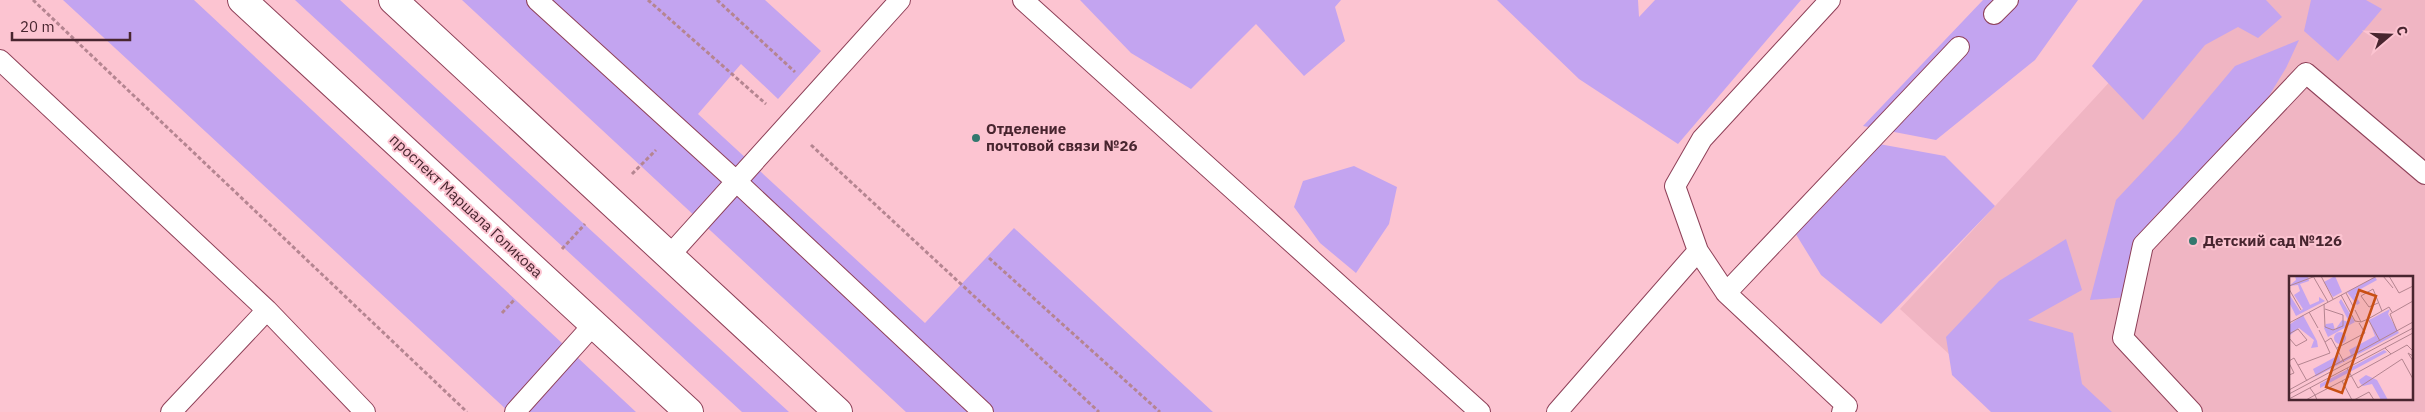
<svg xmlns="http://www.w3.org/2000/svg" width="2425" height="412" font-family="'IBM Plex Sans',sans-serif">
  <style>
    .built { fill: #f0b5c3; fill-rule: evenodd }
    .green { fill: #c3a4f0 }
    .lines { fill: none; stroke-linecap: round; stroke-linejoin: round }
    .lane-casing { stroke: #8e4058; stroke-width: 22 }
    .secondary-casing { stroke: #8e4058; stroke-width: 30 }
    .path { stroke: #b58591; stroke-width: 3; stroke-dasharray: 4 2.5; stroke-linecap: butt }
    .lane { stroke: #fff; stroke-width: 20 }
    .secondary { stroke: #fff; stroke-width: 28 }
    .poi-dot { fill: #32786e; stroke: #fcc4d1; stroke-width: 2 }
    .labels { text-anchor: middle; stroke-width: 4; stroke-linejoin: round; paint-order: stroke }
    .poi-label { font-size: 15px; font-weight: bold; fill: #48252f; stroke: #fcc4d1; text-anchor: start }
    .street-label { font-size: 15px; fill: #48252f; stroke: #fcc4d1 }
    .inset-road { fill: none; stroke: #b48490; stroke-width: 1 }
    .view { fill: #c84f13; fill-opacity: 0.15; stroke: #c84f13; stroke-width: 2.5 }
    .inset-edge { fill: none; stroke: #48252f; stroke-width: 2.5 }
  </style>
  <rect width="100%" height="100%" fill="#fcc4d1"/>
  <path class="built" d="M2185,0H2425V412H2012L1900,309ZM2290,277H2411V398H2290Z"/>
  <path class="green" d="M63,0H194L636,412H509Z
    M295,0H340L789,412H742Z
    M462,0H765L821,51L778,99L741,64L698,114L925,323L1014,228L1213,412H906Z
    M1080,0H1341L1335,7L1345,41L1304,76L1256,24L1191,89L1131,53Z
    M1497,0H1638L1639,17L1655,0H1801L1678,144L1579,79Z
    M1983,0H2078L2035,60L1936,140L1863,126Z
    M2143,0H2266L2282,17L2258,38L2238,27L2205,45L2143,120L2092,66Z
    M2311,0H2366L2382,9L2338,61L2304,31Z
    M2299,40L2286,68L2242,140L2154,217L2141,296L2090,300L2116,200L2178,134L2235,66Z
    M1868,142L1945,156L1995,206L1881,324L1821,275L1789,223Z
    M1354,166L1397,187L1389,224L1356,273L1320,243L1294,207L1303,181Z
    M2066,239L2082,290L2028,320L2073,333L2082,384L2112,412H1991L1952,375L1946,337L1999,281Z"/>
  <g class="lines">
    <defs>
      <path id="lane" d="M537,0L737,182L983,412
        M1023,0L1480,412
        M1994,14L2008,0
        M0,60L267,310L171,412
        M669,256L900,0
        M1726,293L1698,251L1675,186L1702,139L1830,0
        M267,310L365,412
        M515,412L594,324
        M1557,412L1698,251
        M1842,412L1847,406L1726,293L1959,47
        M2192,412L2123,338L2143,245L2306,73L2425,174"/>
      <path id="secondary" d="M242,0L689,412
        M393,0L838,412"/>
    </defs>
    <use href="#lane" class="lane-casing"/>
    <use href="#secondary" class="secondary-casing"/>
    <path class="path" d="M33,0L467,412
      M648,0L766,104
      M717,0L795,72
      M811,145L1099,412
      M632,174L656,150
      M562,249L585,224
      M989,258L1160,412
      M502,313L515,299"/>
    <use href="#lane" class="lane"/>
    <use href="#secondary" class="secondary"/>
  </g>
  <g class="poi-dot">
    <circle cx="976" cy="138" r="5"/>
    <circle cx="2193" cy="241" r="5"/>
  </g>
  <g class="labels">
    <g class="poi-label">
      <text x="986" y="134">Отделение<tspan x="986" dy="17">почтовой связи №26</tspan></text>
      <text x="2203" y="246">Детский сад №126</text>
    </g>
    <g class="street-label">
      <text transform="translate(466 206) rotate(43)" y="5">проспект Маршала Голикова</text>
    </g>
  </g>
  <g transform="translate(2289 276)">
    <rect width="124" height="124" fill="#fcc4d1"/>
    <path d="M6,0H19L20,5L11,8L21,29L30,25V21L36,25L7,40L0,26V18L11,35L14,33L5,19L11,15L9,9L0,10L7,4ZM46,0L53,16L44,21L35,6ZM86,1L88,4L68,15L70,20L66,19L71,27L68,29L58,16ZM52,23L66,46L39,61L35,52L37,48L44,47L46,54L53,44L60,46L50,26ZM101,33L99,38L110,57L20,104L27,100L24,93L50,79L51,85L62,79L60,74L86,60L80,44ZM14,39L28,65L29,71L22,72L25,64L10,52L0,60V49ZM45 62a6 6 0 1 1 12 0a6 6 0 1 1-12 0ZM95,74L98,76L31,112V108ZM77,99L88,104L99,124H92L83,108L74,110L71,107L70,104Z" fill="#c3a4f0"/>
    <path class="inset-road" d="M24,0L39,26M32,0L44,23M94,0L104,12M100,0L110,17L124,10M0,10L24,1M0,13L12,34M57,17L65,32M52,19L66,45L72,46M89,27L80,31L72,20L84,13L93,35M35,28L36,51L44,54L54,50V39L36,33M66,34L72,46L79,43L91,65M20,36L29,52M79,43L100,31L103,36M0,47L88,0M30,54L36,66L42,62L55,86M108,55L101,38L124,25M0,58L9,53L18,64L7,70L0,62M48,72L76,57L70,47M96,72L102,78L118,69L124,75M124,80L119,77L124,85M0,85L5,82L18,105M0,87L5,97L0,99M9,89L41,77L36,66M58,92L69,112L113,83L124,103M53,105L102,78M21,112L26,119L53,105L63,124M0,114L124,46M0,118L124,52M0,123L124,57M17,124L26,119L28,124M65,124L80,116L85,124"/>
    <path class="view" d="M70,14L87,20L53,117L37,111Z"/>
    <rect width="124" height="124" class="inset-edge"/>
  </g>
  <g transform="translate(2390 35) rotate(71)" stroke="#fcc4d1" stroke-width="4" paint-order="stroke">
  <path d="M0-4L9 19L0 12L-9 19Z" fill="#48252f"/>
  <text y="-8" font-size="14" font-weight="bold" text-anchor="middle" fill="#48252f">С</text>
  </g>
  <path d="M12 32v8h118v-8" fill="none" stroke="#48252f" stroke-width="2.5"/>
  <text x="20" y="32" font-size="15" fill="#48252f" stroke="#fcc4d1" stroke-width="4" paint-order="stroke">20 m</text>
</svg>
